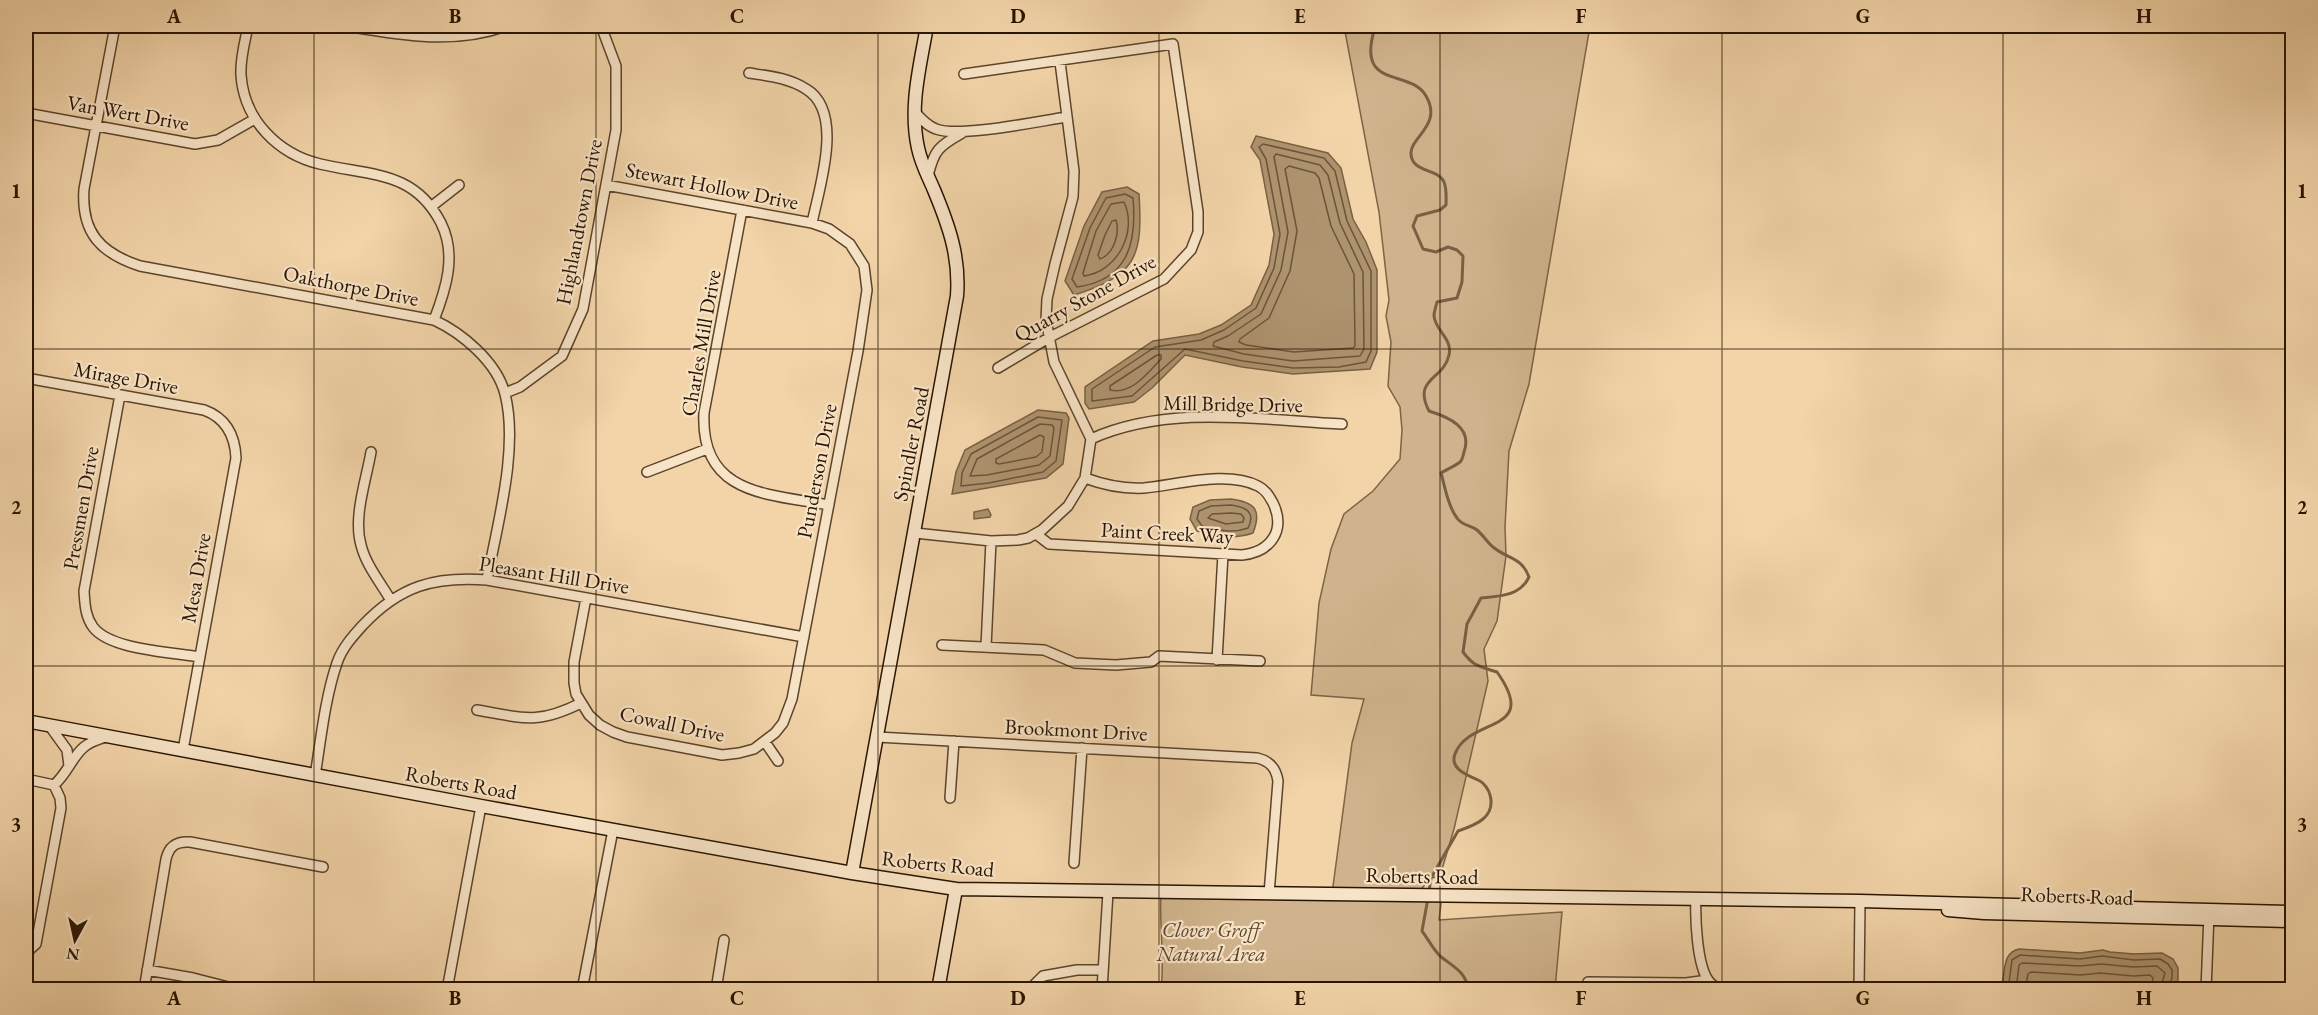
<svg xmlns="http://www.w3.org/2000/svg" width="2318" height="1015" font-family="'EB Garamond',serif">
  <style>
    .green { fill: #d0b38c; stroke: #7c6446; stroke-width: 1.5 }
    .water { fill: #ae936f; stroke: #796043; stroke-width: 1.5 }
    .lines { fill: none; stroke-linecap: round; stroke-linejoin: round }
    .shore { stroke: #6c5438; stroke-width: 1.5 }
    .stream { stroke: #796043; stroke-width: 3 }
    .street-casing { stroke: #5b442b; stroke-width: 12 }
    .secondary-casing { stroke: #291401; stroke-width: 15 }
    .street { stroke: #f7e3c6; stroke-width: 9 }
    .secondary { stroke: #f7e3c6; stroke-width: 12 }
    .grid { fill: none; stroke: #291401; stroke-width: 1.5; stroke-opacity: 0.55 }
    .labels { text-anchor: middle; stroke-width: 4.5; stroke-linejoin: round; paint-order: stroke }
    .street-label { font-size: 21px; fill: #291401; stroke: #f7e3c6 }
    .park-label { font-size: 21px; font-style: italic; fill: #5b442b; stroke: #f7e3c6 }
    .neatline { fill: none; stroke: #291401; stroke-width: 2 }
    .grid-label { font-size: 20px; text-anchor: middle; font-weight: bold; fill: #291401 }
  </style>
  <rect width="100%" height="100%" fill="#f2d4a8"/>
  <filter id="stains"><feTurbulence type="fractalNoise" baseFrequency=".00333" numOctaves="4"/><feColorMatrix values="0 0 0 0 .2 0 0 0 0 .09 0 0 0 0 .02 0 0 0 .5 -.17"/></filter>
  <radialGradient id="worn" r=".72"><stop offset=".6" stop-color="#630" stop-opacity="0"/><stop offset="1" stop-color="#630" stop-opacity=".3"/></radialGradient>
  <path class="green" d="M1344,26H1590L1529,384L1509,451L1505,527L1506,556L1497,621L1484,649L1488,681L1454,829L1440,876L1431,878L1416,895L1442,896L1439,920L1562,912L1555,989L1161,990C1165,957 1159,925 1161,892L1332,894L1352,743L1364,699L1311,695L1319,603L1331,549L1344,514L1373,491L1400,459L1402,430L1400,407L1388,386L1391,342L1386,316L1389,300L1379,212Z"/>
  <path class="water" d="M1256,136L1328,153L1341,168L1353,219L1366,242L1377,270V352L1370,369L1293,374L1242,367L1185,355L1152,388L1134,402L1089,409L1085,403V387L1153,341L1199,334L1221,325L1251,305L1269,265L1274,234L1260,160L1251,147Z
    M1127,187L1139,194C1143,258 1136,275 1074,295L1065,281L1084,226L1102,192Z
    M1038,410L1066,413L1069,418L1063,464L1046,478L952,494L956,472L965,450Z
    M1231,499C1255,502 1262,510 1253,533C1233,540 1217,536 1197,531L1190,519L1193,507L1210,500Z
    M988,509L991,515L990,517L974,519V512Z
    M2019,949L2080,953L2103,950L2110,952L2134,954L2162,953L2173,959L2178,968V980L2172,989H2000C2007,976 2000,953 2019,949Z
    M2292,954V989H2285L2287,960Z"/>
  <g class="lines">
    <path class="shore" d="M1263,144L1324,158L1335,171L1347,221L1371,271V351L1366,362L1339,367L1293,368L1243,361L1185,349L1132,396L1092,401V389L1155,347L1201,340L1224,330L1256,308L1274,268L1280,234L1266,159L1259,147Z
      M1276,154L1320,165L1328,175L1340,223L1363,272L1364,349L1360,356L1293,361L1244,354L1213,346L1214,342L1228,336L1261,314L1281,270L1288,232L1274,157Z
      M1289,166L1315,173L1319,178L1331,226L1354,274L1355,346L1353,348L1294,352L1246,345L1239,342L1240,339L1269,318L1290,271L1297,231L1285,169Z
      M1125,194L1133,198C1137,243 1128,280 1077,287L1072,279L1090,228L1106,198Z
      M1124,202C1138,232 1117,272 1084,276L1083,273L1096,231L1111,204Z
      M1116,220C1120,233 1114,254 1100,259L1098,255L1105,235L1112,221Z
      M1157,355H1161V359C1147,374 1131,395 1110,390V386Z
      M1038,417L1062,420L1056,461L1043,472L989,483L961,486L962,473L971,454Z
      M1040,424L1052,425L1054,428L1050,456L1039,465L987,475L970,476L977,459Z
      M1040,435L1044,437L1042,452L1036,457L999,464L996,463V459Z
      M1231,505C1246,507 1256,512 1248,528C1232,534 1218,530 1202,526L1197,519L1199,511L1211,506Z
      M1231,513L1241,514L1244,518L1243,522L1226,524L1208,518L1212,514Z
      M2008,990L2012,960L2020,955L2080,959L2102,956L2134,960L2160,959L2168,964L2172,970V978L2167,990
      M2016,990L2019,965L2022,963L2080,966L2101,964L2133,967L2157,966L2165,973L2160,990
      M2025,990L2028,974L2031,972L2081,975L2100,973L2133,976L2150,975L2153,978L2151,990"/>
    <path class="stream" d="M1383,26L1374,31C1357,90 1410,68 1426,96C1443,125 1410,137 1411,154C1412,173 1438,168 1444,182C1447,189 1446,198 1446,205L1440,210L1417,216L1413,226L1423,249L1436,252L1448,247L1457,250L1463,256L1462,282L1457,298L1437,302C1436,306 1434,312 1434,316C1435,330 1453,339 1449,355C1444,380 1412,378 1429,411C1448,417 1473,427 1464,452C1463,455 1463,458 1461,461C1458,465 1447,469 1441,473C1445,487 1448,506 1457,518C1462,526 1471,525 1477,530C1483,535 1487,542 1493,547C1507,559 1522,557 1529,577C1520,596 1500,596 1481,598L1467,624L1463,652C1475,668 1480,666 1497,672C1541,734 1469,716 1455,754C1449,770 1470,776 1480,781C1484,783 1489,790 1490,795C1496,817 1476,825 1458,831L1431,878L1429,891
      M1428,898L1422,931C1428,939 1433,949 1440,956C1452,966 1467,972 1468,990"/>
    <defs>
      <path id="street" d="M115,26L84,189C81,232 100,253 140,266L434,320C462,333 497,362 505,394C519,449 497,525 487,580
        M248,26C245,42 240,58 241,75C244,120 278,154 320,164C370,176 414,170 441,223C457,255 446,289 434,320
        M346,26C400,35 453,45 506,26
        M749,73C769,76 789,78 806,89C845,112 819,188 812,223
        M964,74L1173,44L1198,212V232L1191,250L1164,279L1050,337L998,368
        M914,111C920,118 927,126 936,129C960,138 1039,121 1067,117
        M26,113L195,144L218,140L255,119
        M928,176C934,150 939,146 962,133
        M432,206L459,185
        M742,210L704,413C700,495 768,494 829,505
        M26,378L204,410C226,418 235,436 236,458L183,750
        M505,393L520,387L562,356L583,309L616,130V66L601,26
        M120,395L84,591C85,604 85,616 93,627C110,650 172,652 200,657
        M1091,439C1169,404 1260,420 1342,424
        M371,452C366,481 353,517 361,545C366,565 380,582 390,599
        M647,472L707,449
        M915,533L991,541L1018,540L1028,538L1042,530L1068,506L1085,478L1091,439L1054,362L1046,320L1047,299L1055,264L1073,197L1074,171L1060,62
        M1036,534L1049,544L1242,555C1271,552 1286,530 1273,503C1269,496 1266,490 1258,486C1227,470 1177,485 1144,488C1124,489 1104,485 1085,478
        M586,598L574,662V683L576,694L589,715L600,725L613,732L627,737L722,755L739,753L754,749L775,733L783,723L792,699L858,351L867,290L864,266L850,244L829,229L812,223L606,185
        M942,645L1044,650L1075,663L1116,665L1151,662L1159,656L1260,661
        M986,647L991,541
        M1217,660L1223,554
        M477,710C523,718 537,725 581,703
        M49,725L67,750L69,766
        M877,737L1257,758C1270,761 1276,768 1278,781L1269,894
        M765,742L778,761
        M315,776C321,739 325,698 337,663C342,648 353,636 363,625C400,586 434,576 487,580L804,637
        M26,779L54,785C67,774 72,757 84,747C90,742 99,739 106,737
        M950,798L954,741
        M1074,863L1082,748
        M1696,898C1695,918 1697,964 1708,980C1710,983 1715,987 1719,990
        M26,953L36,944L61,808L60,798L54,785
        M147,970L193,978L240,990
        M1588,982L1686,983L1708,980
        M144,990L166,859C169,846 176,841 190,842L323,867
        M447,990L481,806
        M582,990L613,830
        M716,990L724,940
        M1029,990L1043,976L1077,970H1103
        M1102,990L1108,892
        M1859,990L1860,901
        M2206,990L2209,914"/>
      <path id="secondary" d="M26,721L481,806L852,873L956,889L1860,901L2292,912
        M852,873L957,296C960,257 949,226 934,190C928,176 921,163 918,148C909,107 920,66 927,26
        M1948,910L1984,913L2292,921
        M938,990L956,889"/>
    </defs>
    <use href="#street" class="street-casing"/>
    <use href="#secondary" class="secondary-casing"/>
    <use href="#street" class="street"/>
    <use href="#secondary" class="secondary"/>
  </g>
  <path class="grid" d="M314,26V990M596,26V990M878,26V990M1159,26V990M1440,26V990M1722,26V990M2003,26V990M26,349H2292M26,666H2292"/>
  <g class="labels">
    <g class="street-label">
      <text transform="translate(128 113) rotate(10)" y="7">Van Wert Drive</text>
      <text transform="translate(712 186) rotate(11)" y="7">Stewart Hollow Drive</text>
      <text transform="translate(579 222) rotate(-79)" y="7">Highlandtown Drive</text>
      <text transform="translate(351 286) rotate(11)" y="7">Oakthorpe Drive</text>
      <text transform="translate(1085 298) rotate(-29)" y="7">Quarry Stone Drive</text>
      <text transform="translate(701 343) rotate(-80)" y="7">Charles Mill Drive</text>
      <text transform="translate(126 378) rotate(10)" y="7">Mirage Drive</text>
      <text transform="translate(1233 404) rotate(1)" y="7">Mill Bridge Drive</text>
      <text transform="translate(911 444) rotate(-79)" y="7">Spindler Road</text>
      <text transform="translate(817 471) rotate(-79)" y="7">Punderson Drive</text>
      <text transform="translate(81 508) rotate(-80)" y="7">Pressmen Drive</text>
      <text transform="translate(1167 533) rotate(3)" y="7">Paint Creek Way</text>
      <text transform="translate(554 575) rotate(9)" y="7">Pleasant Hill Drive</text>
      <text transform="translate(196 578) rotate(-80)" y="7">Mesa Drive</text>
      <text transform="translate(672 724) rotate(12)" y="7">Cowall Drive</text>
      <text transform="translate(1076 730) rotate(3)" y="7">Brookmont Drive</text>
      <text transform="translate(461 783) rotate(10)" y="7">Roberts Road</text>
      <text transform="translate(938 864) rotate(6)" y="7">Roberts Road</text>
      <text transform="translate(1422 876) rotate(1)" y="7">Roberts Road</text>
      <text transform="translate(2077 896) rotate(2)" y="7">Roberts Road</text>
    </g>
    <g class="park-label">
      <text x="1211" y="937">Clover Groff<tspan x="1211" dy="24">Natural Area</tspan></text>
    </g>
  </g>
  <rect width="2318" height="1015" fill="none" stroke="#f2d4a8" stroke-width="66"/>
  <g transform="translate(75 940) rotate(188)" stroke="#f7e3c6" stroke-width="4.5" paint-order="stroke">
  <path d="M0-4.5L10 22L0 15L-10 22Z" fill="#291401"/>
  <text y="-9" font-size="16" font-weight="bold" text-anchor="middle" fill="#291401">N</text>
  </g>
  <rect x="33" y="33" width="2252" height="949" class="neatline"/>
  <g class="grid-label">
    <text x="174" y="23">A</text>
    <text x="455" y="23">B</text>
    <text x="737" y="23">C</text>
    <text x="1018" y="23">D</text>
    <text x="1300" y="23">E</text>
    <text x="1581" y="23">F</text>
    <text x="1863" y="23">G</text>
    <text x="2144" y="23">H</text>
    <text x="16" y="198">1</text>
    <text x="2302" y="198">1</text>
    <text x="16" y="514">2</text>
    <text x="2302" y="514">2</text>
    <text x="16" y="831">3</text>
    <text x="2302" y="831">3</text>
    <text x="174" y="1005">A</text>
    <text x="455" y="1005">B</text>
    <text x="737" y="1005">C</text>
    <text x="1018" y="1005">D</text>
    <text x="1300" y="1005">E</text>
    <text x="1581" y="1005">F</text>
    <text x="1863" y="1005">G</text>
    <text x="2144" y="1005">H</text>
  </g>
  <rect width="100%" height="100%" filter="url(#stains)"/>
  <rect width="100%" height="100%" fill="url(#worn)"/>
</svg>
